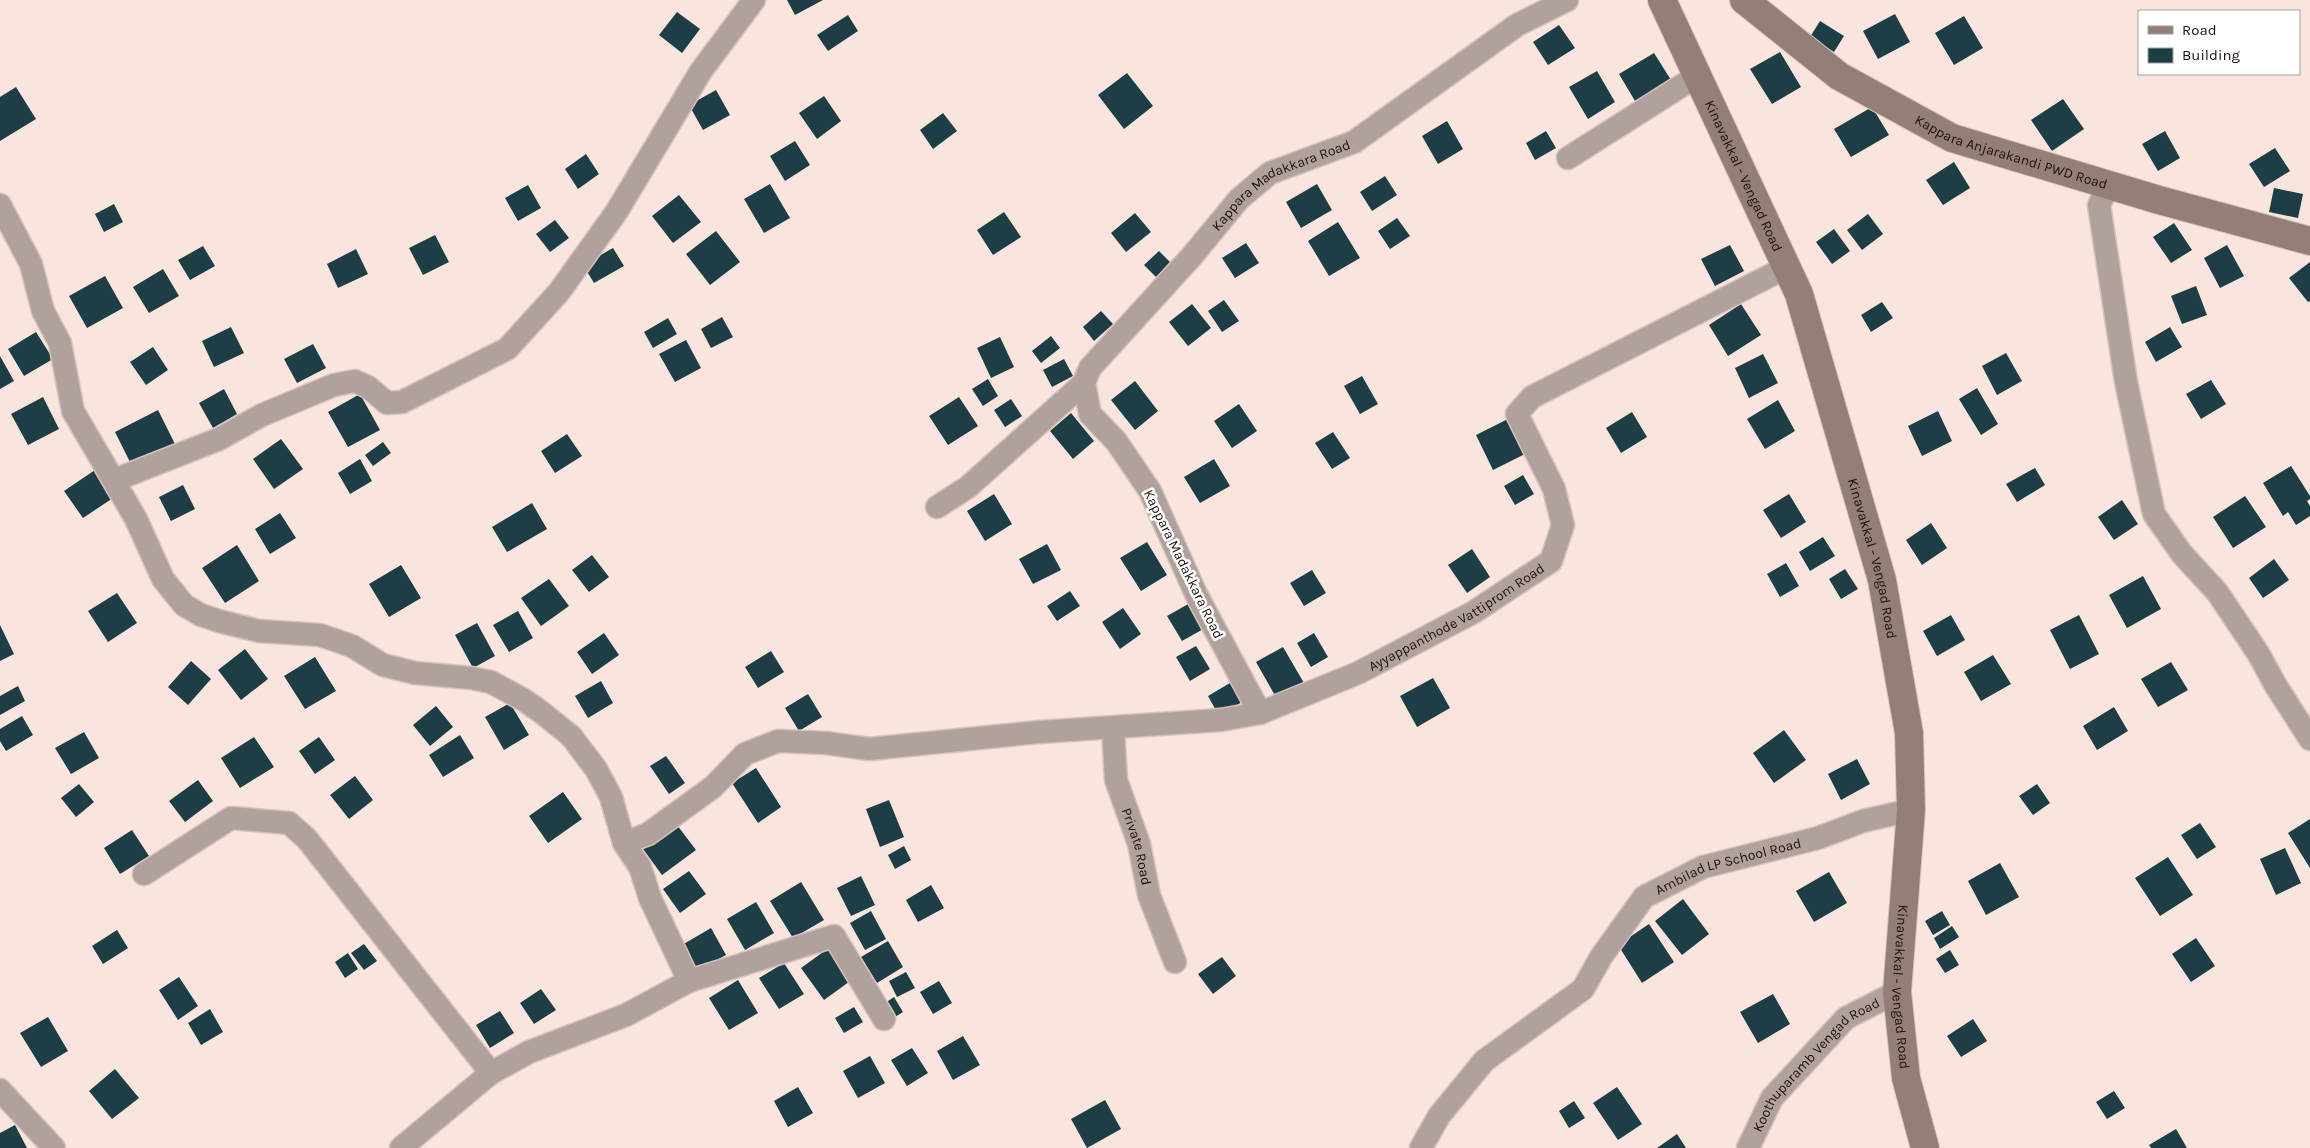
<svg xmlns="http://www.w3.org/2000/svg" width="2310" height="1148" font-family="Karla,sans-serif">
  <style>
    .building { fill: #1c3e44 }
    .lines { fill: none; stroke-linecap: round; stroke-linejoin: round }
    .minor-casing { stroke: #d6c2bd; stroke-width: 25 }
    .secondary-casing { stroke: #d6c2bd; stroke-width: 30 }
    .minor { stroke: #b1a19d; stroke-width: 22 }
    .secondary { stroke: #947e78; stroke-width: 28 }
    .labels { text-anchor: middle; stroke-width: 5; stroke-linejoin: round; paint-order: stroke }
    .street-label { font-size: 14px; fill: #1c100d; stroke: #fff }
  </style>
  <rect width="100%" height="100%" fill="#fae4de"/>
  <path class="building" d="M787,0H823L795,15Z
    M677,12L700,29L682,53L659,35Z
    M1895,14L1910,42L1878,59L1863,31Z
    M848,15L858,31L828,51L817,35Z
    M1964,16L1983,48L1954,65L1935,33Z
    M1820,21L1844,36L1834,52L1810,37Z
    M1559,25L1575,48L1548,65L1533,42Z
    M1780,52L1801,87L1772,104L1750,69Z
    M1654,53L1671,80L1635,101L1619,74Z
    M1597,71L1615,102L1588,119L1569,87Z
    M1127,73L1153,106L1124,129L1098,95Z
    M16,87L36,119L0,141V97Z
    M716,90L730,115L703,130L689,105Z
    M824,96L841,121L817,139L799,113Z
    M2063,99L2084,129L2052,151L2031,120Z
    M1872,107L1889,135L1851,157L1834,129Z
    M943,113L957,131L933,149L920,130Z
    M1447,121L1463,149L1438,164L1422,136Z
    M1546,131L1556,148L1535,160L1526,143Z
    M2165,131L2180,158L2158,171L2142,144Z
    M795,141L810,165L785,181L770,156Z
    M2275,148L2290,171L2264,187L2249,164Z
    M586,154L599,174L578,189L565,169Z
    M1954,162L1970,188L1943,205L1926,180Z
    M1385,176L1397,195L1372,211L1360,192Z
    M770,184L790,218L764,233L744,199Z
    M1317,184L1332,210L1301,228L1286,202Z
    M528,185L541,208L518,221L505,198Z
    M2274,188L2303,194L2298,218L2269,212Z
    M679,195L701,222L673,243L652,216Z
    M114,204L123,222L104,232L95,214Z
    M1004,212L1021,237L993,255L977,230Z
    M1135,213L1151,232L1126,252L1111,233Z
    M1868,214L1883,234L1862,250L1847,230Z
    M1397,218L1410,236L1390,249L1378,231Z
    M555,220L569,238L550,252L536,234Z
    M1338,222L1360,258L1329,276L1308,241Z
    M2174,223L2192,250L2171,263L2153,237Z
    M1834,229L1850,251L1832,264L1816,242Z
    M716,231L740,262L710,285L686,254Z
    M435,235L449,262L423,275L409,248Z
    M1246,243L1259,263L1235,278L1222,258Z
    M1730,245L1744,271L1715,286L1701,259Z
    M2227,245L2244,276L2220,288L2204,258Z
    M203,246L215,266L190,280L178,260Z
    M613,248L624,266L594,283L583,265Z
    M356,249L368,274L338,288L327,264Z
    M1159,251L1171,263L1156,277L1144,265Z
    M2310,262V301L2308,302L2289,278Z
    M163,269L179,296L149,313L133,287Z
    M105,276L123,308L87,328L69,296Z
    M2196,286L2207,315L2182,324L2171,296Z
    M1224,300L1239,321L1222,332L1208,311Z
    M1882,302L1893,318L1871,332L1861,315Z
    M1192,304L1211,328L1188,346L1169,322Z
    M1741,304L1761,335L1728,356L1709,325Z
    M1101,311L1113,324L1094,341L1083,327Z
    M722,317L733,337L711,348L701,329Z
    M668,318L677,334L653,348L644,332Z
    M231,327L244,353L214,367L202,341Z
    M2170,327L2182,347L2156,362L2145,342Z
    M36,332L53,359L24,376L8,349Z
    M1051,336L1060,348L1041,363L1032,351Z
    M1000,337L1014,367L991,378L977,348Z
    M686,340L701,368L675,382L659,354Z
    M313,344L326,368L297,383L284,359Z
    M153,347L168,370L146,385L130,362Z
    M2006,353L2022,381L1997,395L1982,366Z
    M1763,354L1778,383L1749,398L1735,368Z
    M0,356L14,381L0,389Z
    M1064,359L1073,376L1052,387L1043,370Z
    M1362,376L1378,404L1360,414L1344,386Z
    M988,379L998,396L983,406L972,389Z
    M2211,380L2226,404L2201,419L2186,394Z
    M1135,381L1158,411L1135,430L1111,400Z
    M1977,388L1998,424L1981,435L1959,399Z
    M224,389L237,414L213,428L199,403Z
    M360,394L380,430L348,447L328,412Z
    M43,397L59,429L28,445L11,414Z
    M959,397L978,426L948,445L929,416Z
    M1011,399L1022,416L1005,427L994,410Z
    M1778,400L1795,431L1765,449L1747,419Z
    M1239,404L1257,431L1232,448L1214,421Z
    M158,410L175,444L132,466L115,432Z
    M1938,411L1952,441L1922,456L1908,426Z
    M1632,412L1647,437L1621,453L1606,428Z
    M1071,413L1094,441L1073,459L1050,431Z
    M1510,418L1527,453L1493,470L1476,435Z
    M1333,432L1350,458L1332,469L1315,443Z
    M567,434L582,456L555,473L541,451Z
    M281,439L303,469L274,489L253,459Z
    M383,442L391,453L373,466L365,455Z
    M360,459L372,481L350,494L338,473Z
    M1214,459L1230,486L1200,503L1184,477Z
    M2291,466L2310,496V499L2307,501L2310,506V516L2296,525L2288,512L2283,516L2263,483Z
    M2035,468L2045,485L2017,502L2006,484Z
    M95,470L113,498L83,518L64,491Z
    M1523,475L1534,494L1515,505L1504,486Z
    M183,485L195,509L171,521L159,497Z
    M994,494L1012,524L985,541L967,511Z
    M1789,494L1806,522L1781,538L1763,510Z
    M2245,496L2266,527L2233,548L2213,517Z
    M2122,500L2138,524L2114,540L2098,517Z
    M532,503L547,529L507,552L492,527Z
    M280,513L296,538L270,554L255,529Z
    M1931,523L1947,548L1922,565L1906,540Z
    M1823,537L1835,556L1810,571L1799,552Z
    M1147,542L1167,575L1141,591L1120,558Z
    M1047,544L1061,570L1033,584L1019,559Z
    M237,545L259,581L225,603L202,568Z
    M1472,549L1490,577L1467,593L1448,565Z
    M592,555L609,577L589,592L572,570Z
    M2274,559L2289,580L2263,598L2249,578Z
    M1786,563L1799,586L1780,597L1767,574Z
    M401,565L421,598L389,617L369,584Z
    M1845,569L1858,589L1841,599L1829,579Z
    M1312,570L1326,593L1304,606L1290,583Z
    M2143,576L2161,609L2127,628L2109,595Z
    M549,579L569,606L541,626L521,598Z
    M1070,591L1080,606L1057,621L1047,606Z
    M117,593L137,623L108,642L88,611Z
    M1190,603L1205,628L1182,641L1167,616Z
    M1123,608L1141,634L1120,649L1102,622Z
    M518,611L533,638L509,652L493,625Z
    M1951,615L1965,640L1937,656L1923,631Z
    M2079,615L2099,654L2070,669L2050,630Z
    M477,623L495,656L473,668L455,635Z
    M0,625L14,654L0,661Z
    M604,633L619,655L592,674L577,652Z
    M1314,633L1328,657L1311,667L1297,643Z
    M1196,646L1210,669L1190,681L1176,657Z
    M1283,647L1304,683L1277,699L1256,662Z
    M245,649L268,679L241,700L218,670Z
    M771,651L784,672L758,688L745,667Z
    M1993,655L2011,684L1981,701L1964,672Z
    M315,657L336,691L305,709L284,676Z
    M191,661L211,679L188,705L168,687Z
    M2171,662L2188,690L2158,707L2141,679Z
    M1433,678L1450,708L1417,727L1400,696Z
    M601,681L613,703L588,718L575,696Z
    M1230,683L1242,702L1219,716L1208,696Z
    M18,686L25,701L0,715V696Z
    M808,694L822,717L799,731L785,708Z
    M510,703L529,735L504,750L485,717Z
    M436,706L453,727L430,746L413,725Z
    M2114,707L2128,731L2097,750L2083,726Z
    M22,716L33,735L6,751L0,741V729Z
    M1784,730L1806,760L1774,783L1753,753Z
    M84,732L99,758L71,774L55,748Z
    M460,735L474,758L443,777L429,755Z
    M254,737L274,767L240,788L221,758Z
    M319,737L335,760L315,774L299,751Z
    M666,756L685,783L669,794L650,766Z
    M1857,759L1870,784L1841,800L1828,774Z
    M756,768L781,807L758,823L732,783Z
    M355,776L373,800L349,819L330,795Z
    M198,780L213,801L185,822L169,801Z
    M79,784L94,802L76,817L61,798Z
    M2037,784L2050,803L2033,815L2019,796Z
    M563,792L582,819L548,843L529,816Z
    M889,800L904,837L880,847L866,809Z
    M2310,819V868L2288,833Z
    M2200,823L2216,847L2197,859L2181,835Z
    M677,825L696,850L662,875L643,849Z
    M132,830L149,856L120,874L104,848Z
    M904,846L911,860L895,869L888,855Z
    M2285,848L2301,883L2276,895L2260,859Z
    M2168,857L2193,895L2160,916L2135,878Z
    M2000,863L2019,897L1986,915L1968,881Z
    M689,871L706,894L680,913L663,889Z
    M1829,872L1847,903L1814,922L1796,891Z
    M861,876L875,905L851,916L837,888Z
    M801,882L824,920L793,938L770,901Z
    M931,885L944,908L918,922L906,900Z
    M1683,899L1709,934L1682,955L1655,921Z
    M756,902L774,933L745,950L727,919Z
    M871,911L886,939L865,950L850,923Z
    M1942,911L1950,925L1933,935L1925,921Z
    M1649,924L1674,962L1642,983L1618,945Z
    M1952,926L1959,937L1940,949L1934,938Z
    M711,928L726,955L697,971L682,945Z
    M117,930L128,948L103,964L92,946Z
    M2196,938L2215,966L2191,982L2172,954Z
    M888,941L903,967L877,983L861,957Z
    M364,944L377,961L364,970L351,953Z
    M830,947L853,979L824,1000L801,968Z
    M1950,950L1959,965L1945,973L1936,959Z
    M348,953L358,969L345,978L335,962Z
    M1222,957L1236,976L1213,994L1198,974Z
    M784,963L804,994L779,1009L759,978Z
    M906,972L915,988L897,997L889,981Z
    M179,977L198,1006L178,1020L159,990Z
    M738,980L758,1013L729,1030L709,998Z
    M939,981L952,1003L933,1014L920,992Z
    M541,989L556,1010L534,1024L520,1003Z
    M1773,994L1790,1024L1758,1043L1740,1012Z
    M894,997L903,1012L888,1021L879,1007Z
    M854,1007L863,1022L844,1033L835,1018Z
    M210,1009L223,1032L201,1045L188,1023Z
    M500,1011L514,1033L490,1048L476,1025Z
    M48,1017L68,1051L41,1067L20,1033Z
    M1973,1019L1987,1041L1961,1057L1947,1036Z
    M963,1036L980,1065L953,1080L937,1051Z
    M912,1048L928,1073L907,1086L891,1060Z
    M870,1056L885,1083L858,1098L843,1071Z
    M115,1069L139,1098L112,1119L89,1091Z
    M798,1087L813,1113L788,1127L774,1101Z
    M1617,1087L1642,1124L1618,1140L1593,1103Z
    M2114,1091L2125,1108L2107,1119L2096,1102Z
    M1105,1100L1121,1129L1087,1148L1071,1119Z
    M1574,1101L1585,1118L1569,1128L1559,1111Z
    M15,1125L27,1148H0V1133Z
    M2176,1129L2187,1148H2151L2149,1145Z
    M1677,1134L1686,1148H1657Z"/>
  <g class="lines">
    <defs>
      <g id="minor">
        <path d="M1568,158L1697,76"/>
        <path d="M2109,185L2099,205L2126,382L2154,514L2182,554L2217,592L2258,653L2276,686L2310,739"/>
        <path d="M0,205L31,264L43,311L60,343L73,411L136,519L163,579L184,605L201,615L219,621L259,631L320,635L352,646L383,665L415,673L471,678L491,682L524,700L541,712L571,736L596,769L611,797L624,843L640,867L650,898L689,981L626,1015L529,1052L491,1073L401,1148"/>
        <path d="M115,480L219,439L262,415L334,385L355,381L368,387L387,403L402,402L507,349L559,292L617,211L701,71L754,0"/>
        <path d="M937,507L968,487L1084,383"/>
        <path id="s1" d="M1260,713L1358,673L1474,612L1551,561L1563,525L1554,489L1517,414L1532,397L1787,267"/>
        <path id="s2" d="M1113,728L1116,780L1139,844L1149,895L1175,962"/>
        <path id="s3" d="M624,843L648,834L713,787L745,754L778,741L826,743L869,749L1039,732L1221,720L1260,713L1196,594L1150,491L1116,441L1090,414L1084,383L1090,368L1192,256L1239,199L1270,173L1354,142L1517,25L1567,0"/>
        <path d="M144,874L231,818L289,823L307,839L491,1073"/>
        <path d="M689,981L834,936L884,1019"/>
        <path d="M0,1090L54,1148"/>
        <path id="s4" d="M1421,1148L1439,1116L1484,1061L1583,989L1601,957L1644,897L1703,867L1818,838L1863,821L1911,810"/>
        <path id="s5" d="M1748,1148L1772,1098L1846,1018L1897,992"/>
      </g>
      <g id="secondary">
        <path id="s6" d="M1662,0L1799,294L1882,580L1909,733L1911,810L1897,992L1906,1078L1925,1148"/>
        <path id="s7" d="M1744,0L1839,76L1952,138L2159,200L2310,241"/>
      </g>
    </defs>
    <use href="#minor" class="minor-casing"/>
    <use href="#secondary" class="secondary-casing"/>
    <use href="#minor" class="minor"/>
    <use href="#secondary" class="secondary"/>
  </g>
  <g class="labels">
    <g class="street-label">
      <text dy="5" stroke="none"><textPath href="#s7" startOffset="311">Kappara Anjarakandi PWD Road</textPath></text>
      <text dy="5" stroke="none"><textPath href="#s6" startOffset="194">Kinavakkal - Vengad Road</textPath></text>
      <text dy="5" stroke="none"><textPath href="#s3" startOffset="1334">Kappara Madakkara Road</textPath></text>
      <text dy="5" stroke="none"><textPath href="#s6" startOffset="599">Kinavakkal - Vengad Road</textPath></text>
      <text transform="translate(1184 564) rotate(64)" y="5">Kappara Madakkara Road</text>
      <text dy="5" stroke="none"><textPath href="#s1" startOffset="219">Ayyappanthode Vattiprom Road</textPath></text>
      <text dy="5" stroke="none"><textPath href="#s2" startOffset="122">Private Road</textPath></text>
      <text dy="5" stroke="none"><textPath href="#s4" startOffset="431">Ambilad LP School Road</textPath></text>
      <text dy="5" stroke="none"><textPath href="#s6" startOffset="1032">Kinavakkal - Vengad Road</textPath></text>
      <text dy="5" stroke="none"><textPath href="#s5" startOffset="110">Koothuparamb Vengad Road</textPath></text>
    </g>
  </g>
  <rect x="2138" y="10" width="162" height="65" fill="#ffffff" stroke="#a49f9e"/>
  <rect x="2148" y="26" width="25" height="8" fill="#947e78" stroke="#a49f9e"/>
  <text x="2182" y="35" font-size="15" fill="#1c100d">Road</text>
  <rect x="2148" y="48" width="25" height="15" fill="#1c3e44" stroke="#a49f9e"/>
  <text x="2182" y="60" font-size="15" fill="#1c100d">Building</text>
</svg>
